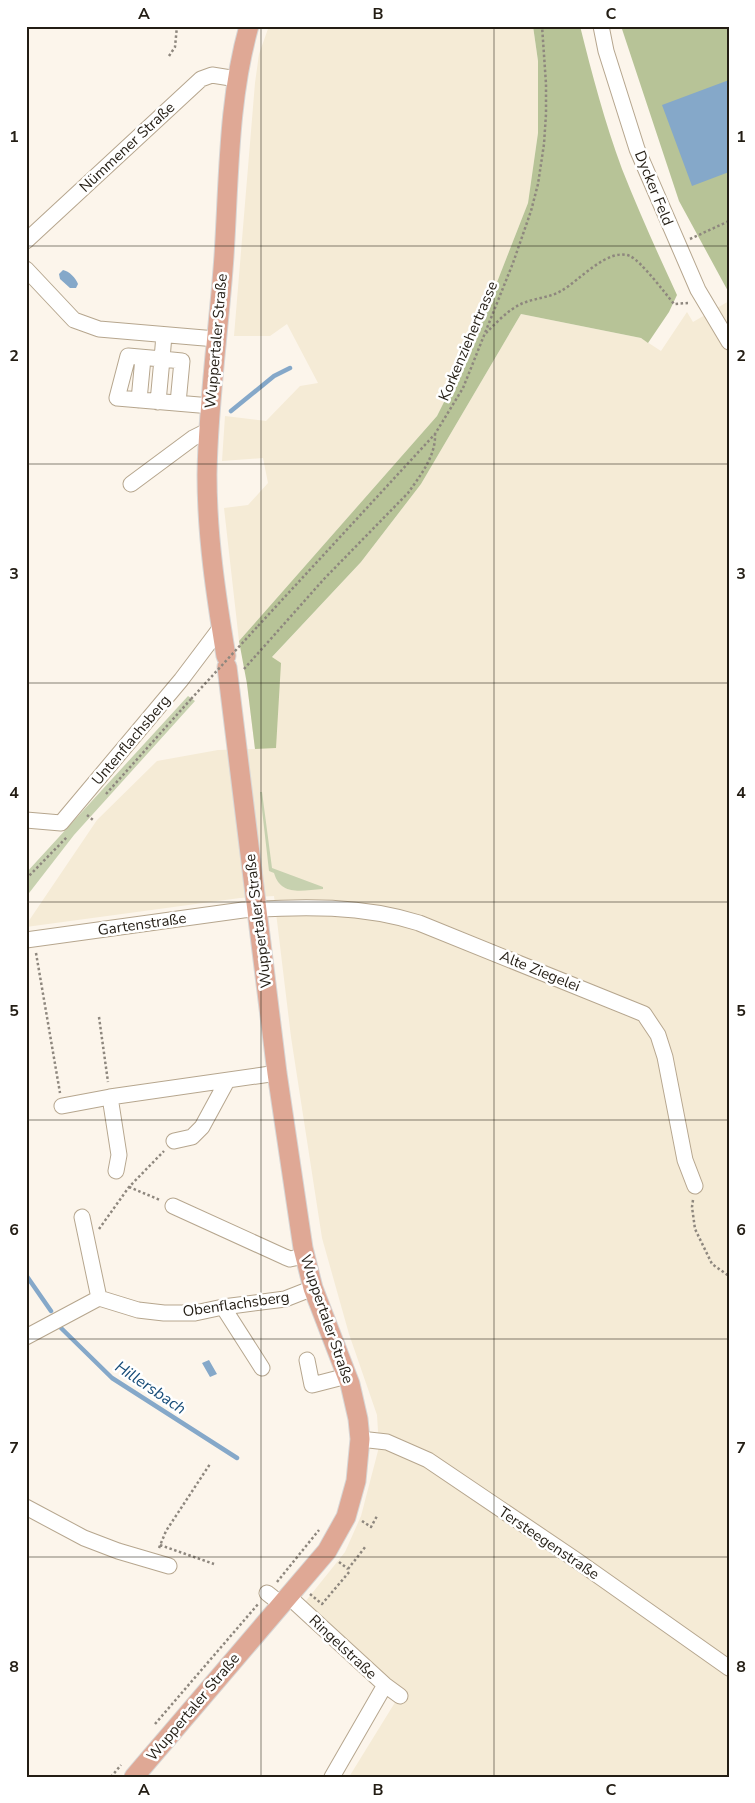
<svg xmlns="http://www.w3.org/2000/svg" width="755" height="1803" font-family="'Nunito Sans',sans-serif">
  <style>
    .industrial { fill: #f5ebd6 }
    .green { fill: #c7d1af }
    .forest { fill: #b7c397 }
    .water { fill: #85a8c9 }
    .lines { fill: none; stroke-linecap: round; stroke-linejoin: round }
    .stream { stroke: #85a8c9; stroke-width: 4.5 }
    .minor-casing { stroke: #b6a68e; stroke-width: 17 }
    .major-casing { stroke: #d7d6d5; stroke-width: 21 }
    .path { stroke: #8e877e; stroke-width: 2.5; stroke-dasharray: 2.5 2.5; stroke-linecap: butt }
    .minor { stroke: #fff; stroke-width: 15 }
    .major { stroke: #dfa895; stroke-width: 19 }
    .path-bridge { stroke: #8e877e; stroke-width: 2.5; stroke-dasharray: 2.5 2.5; stroke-linecap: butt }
    .grid { fill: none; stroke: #231d14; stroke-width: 1; stroke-opacity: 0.55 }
    .labels { text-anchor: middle; stroke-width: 5; stroke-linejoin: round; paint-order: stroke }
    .street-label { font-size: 15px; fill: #231d14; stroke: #fff }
    .water-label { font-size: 16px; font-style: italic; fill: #174c78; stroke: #fff }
    .neatline { fill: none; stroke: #231d14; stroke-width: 2 }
    .grid-label { font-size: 16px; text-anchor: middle; font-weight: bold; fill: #231d14 }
  </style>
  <rect width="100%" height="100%" fill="#fcf5eb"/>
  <path class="industrial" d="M269,26H533L538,61V133L528,203L472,346L437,416L239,641L224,508L248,505L268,483L263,458L222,461L225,416L266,421L300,386L318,383L287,324L270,336H234L255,83L259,54Z
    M729,301V1777H349L394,1704L403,1693L305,1602L345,1552L361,1516L379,1447L377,1415L349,1334L322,1238L291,1037L274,896L240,898L26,927V925L97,820L157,761L218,750L255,749L247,684L361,562L421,484L521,314L641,338L661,351L687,312L693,322Z"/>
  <path class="green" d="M188,696L195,701L74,835L26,897V873Z
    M260,792H262L272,868L323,887V889C303,890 281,897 274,873L269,871Z"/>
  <path class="forest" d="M533,26H580C592,74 605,123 622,169C639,212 658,254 677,295L669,312L648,343L641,338L521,314L421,484L361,562L272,657L281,663L276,748L255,749L247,684L239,641L437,416L472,346L528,203L538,133V61Z
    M621,26H729V293L679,201Z"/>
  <path class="water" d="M729,80V172L692,186L662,105Z
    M63,270C69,271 76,278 78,284L76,288H70L60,279L59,274Z
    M209,1360L217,1374L210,1377L202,1363Z"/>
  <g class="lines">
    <path class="stream" d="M231,411L274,376L290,368
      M26,1275L51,1311
      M60,1327L112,1378L237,1458"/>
    <defs>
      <path id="minor" d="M601,26L606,51L637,149L698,290L729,342
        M26,241L201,79L212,75L237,79
        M26,269L74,320L99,329L216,339
        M164,335L162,359L128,356L117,398L211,406
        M139,400L143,358
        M158,402L162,359L182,361L178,403
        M131,484L193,438L209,430
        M26,820L61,823L181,680L221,627
        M26,940L243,910C303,906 362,905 419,923L644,1014L658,1035L665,1057L685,1160L695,1186
        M110,1097L119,1155L116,1171
        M62,1106L110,1097L277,1073
        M174,1141L192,1137L202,1127L227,1081
        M173,1206L285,1257L290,1259L304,1256
        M82,1217L99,1298
        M223,1307L262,1368
        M26,1337L99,1298L138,1310L164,1313H195L223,1307L285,1299L313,1288
        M307,1360L312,1385L347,1376
        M360,1439L387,1442L428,1460L576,1560L729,1668
        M26,1507L84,1538L118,1551L169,1566
        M267,1593L281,1604
        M288,1596L385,1685L400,1696
        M332,1777L385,1685"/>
      <path id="major" d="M226,656C216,596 207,536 207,475C208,402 219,329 224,256C229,179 228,100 249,26
        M134,1777L327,1551L346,1517L356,1481L360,1439L358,1419L350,1384L313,1288L303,1248L277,1073L227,667"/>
    </defs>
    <use href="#minor" class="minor-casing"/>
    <use href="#major" class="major-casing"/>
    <path class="path" d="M169,56L175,47L177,26
      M690,239L729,221
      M486,333C496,323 508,310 521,304C534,298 549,298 561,291C579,281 608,247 630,256C641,261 665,293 674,304L688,303
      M258,626L435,434L463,388L513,263L531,211L538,184L544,144L546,114V84L542,26
      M244,669L324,579L408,493C420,476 436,456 435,434
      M106,794L191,699
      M87,815L93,820
      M26,879L67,837
      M36,953L60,1093
      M99,1017L108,1082
      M129,1187L160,1200
      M693,1200L692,1207L695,1229L712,1264L729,1276
      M99,1229L129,1187L164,1151
      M362,1521L371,1527L377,1516
      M160,1545L214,1564
      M159,1548L166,1531L210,1464
      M339,1562L348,1569
      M348,1569L366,1546
      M277,1582L319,1530
      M310,1594L322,1604L350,1571
      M155,1724L259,1603
      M111,1777L121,1765"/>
    <use href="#minor" class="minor"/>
    <use href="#major" class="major"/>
    <path class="path-bridge" d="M191,699L258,626"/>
  </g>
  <path class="grid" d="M261,26V1777M494,26V1777M26,246H729M26,464H729M26,683H729M26,902H729M26,1120H729M26,1339H729M26,1557H729"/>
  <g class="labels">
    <g class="street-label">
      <text transform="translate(127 147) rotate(-43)" y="5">Nümmener Straße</text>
      <text transform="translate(654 188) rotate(68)" y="5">Dycker Feld</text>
      <text transform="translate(216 341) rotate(-85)" y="5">Wuppertaler Straße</text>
      <text transform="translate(468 341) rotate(-67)" y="5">Korkenziehertrasse</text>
      <text transform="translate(131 740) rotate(-50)" y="5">Untenflachsberg</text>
      <text transform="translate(258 921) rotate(-97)" y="5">Wuppertaler Straße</text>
      <text transform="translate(142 924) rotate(-8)" y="5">Gartenstraße</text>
      <text transform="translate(540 971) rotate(22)" y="5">Alte Ziegelei</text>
      <text transform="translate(236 1304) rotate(-8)" y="5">Obenflachsberg</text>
      <text transform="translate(327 1319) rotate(71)" y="5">Wuppertaler Straße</text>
      <text transform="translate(549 1543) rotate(34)" y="5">Tersteegenstraße</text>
      <text transform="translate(343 1647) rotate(43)" y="5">Ringelstraße</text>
      <text transform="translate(193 1707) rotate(-50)" y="5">Wuppertaler Straße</text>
    </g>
    <g class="water-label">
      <text transform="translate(151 1387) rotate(34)" y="6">Hillersbach</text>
    </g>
  </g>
  <rect width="755" height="1803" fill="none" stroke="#ffffff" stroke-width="55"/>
  <rect x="28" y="28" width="700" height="1748" class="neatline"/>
  <g class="grid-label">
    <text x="144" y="19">A</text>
    <text x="378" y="19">B</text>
    <text x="611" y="19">C</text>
    <text x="14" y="142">1</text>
    <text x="741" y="142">1</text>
    <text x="14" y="361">2</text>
    <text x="741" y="361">2</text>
    <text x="14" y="579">3</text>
    <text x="741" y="579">3</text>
    <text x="14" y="798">4</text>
    <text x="741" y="798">4</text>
    <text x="14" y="1016">5</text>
    <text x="741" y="1016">5</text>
    <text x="14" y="1235">6</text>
    <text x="741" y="1235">6</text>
    <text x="14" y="1453">7</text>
    <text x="741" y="1453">7</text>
    <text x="14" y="1672">8</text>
    <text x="741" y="1672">8</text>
    <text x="144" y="1795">A</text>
    <text x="378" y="1795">B</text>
    <text x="611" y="1795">C</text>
  </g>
</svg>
